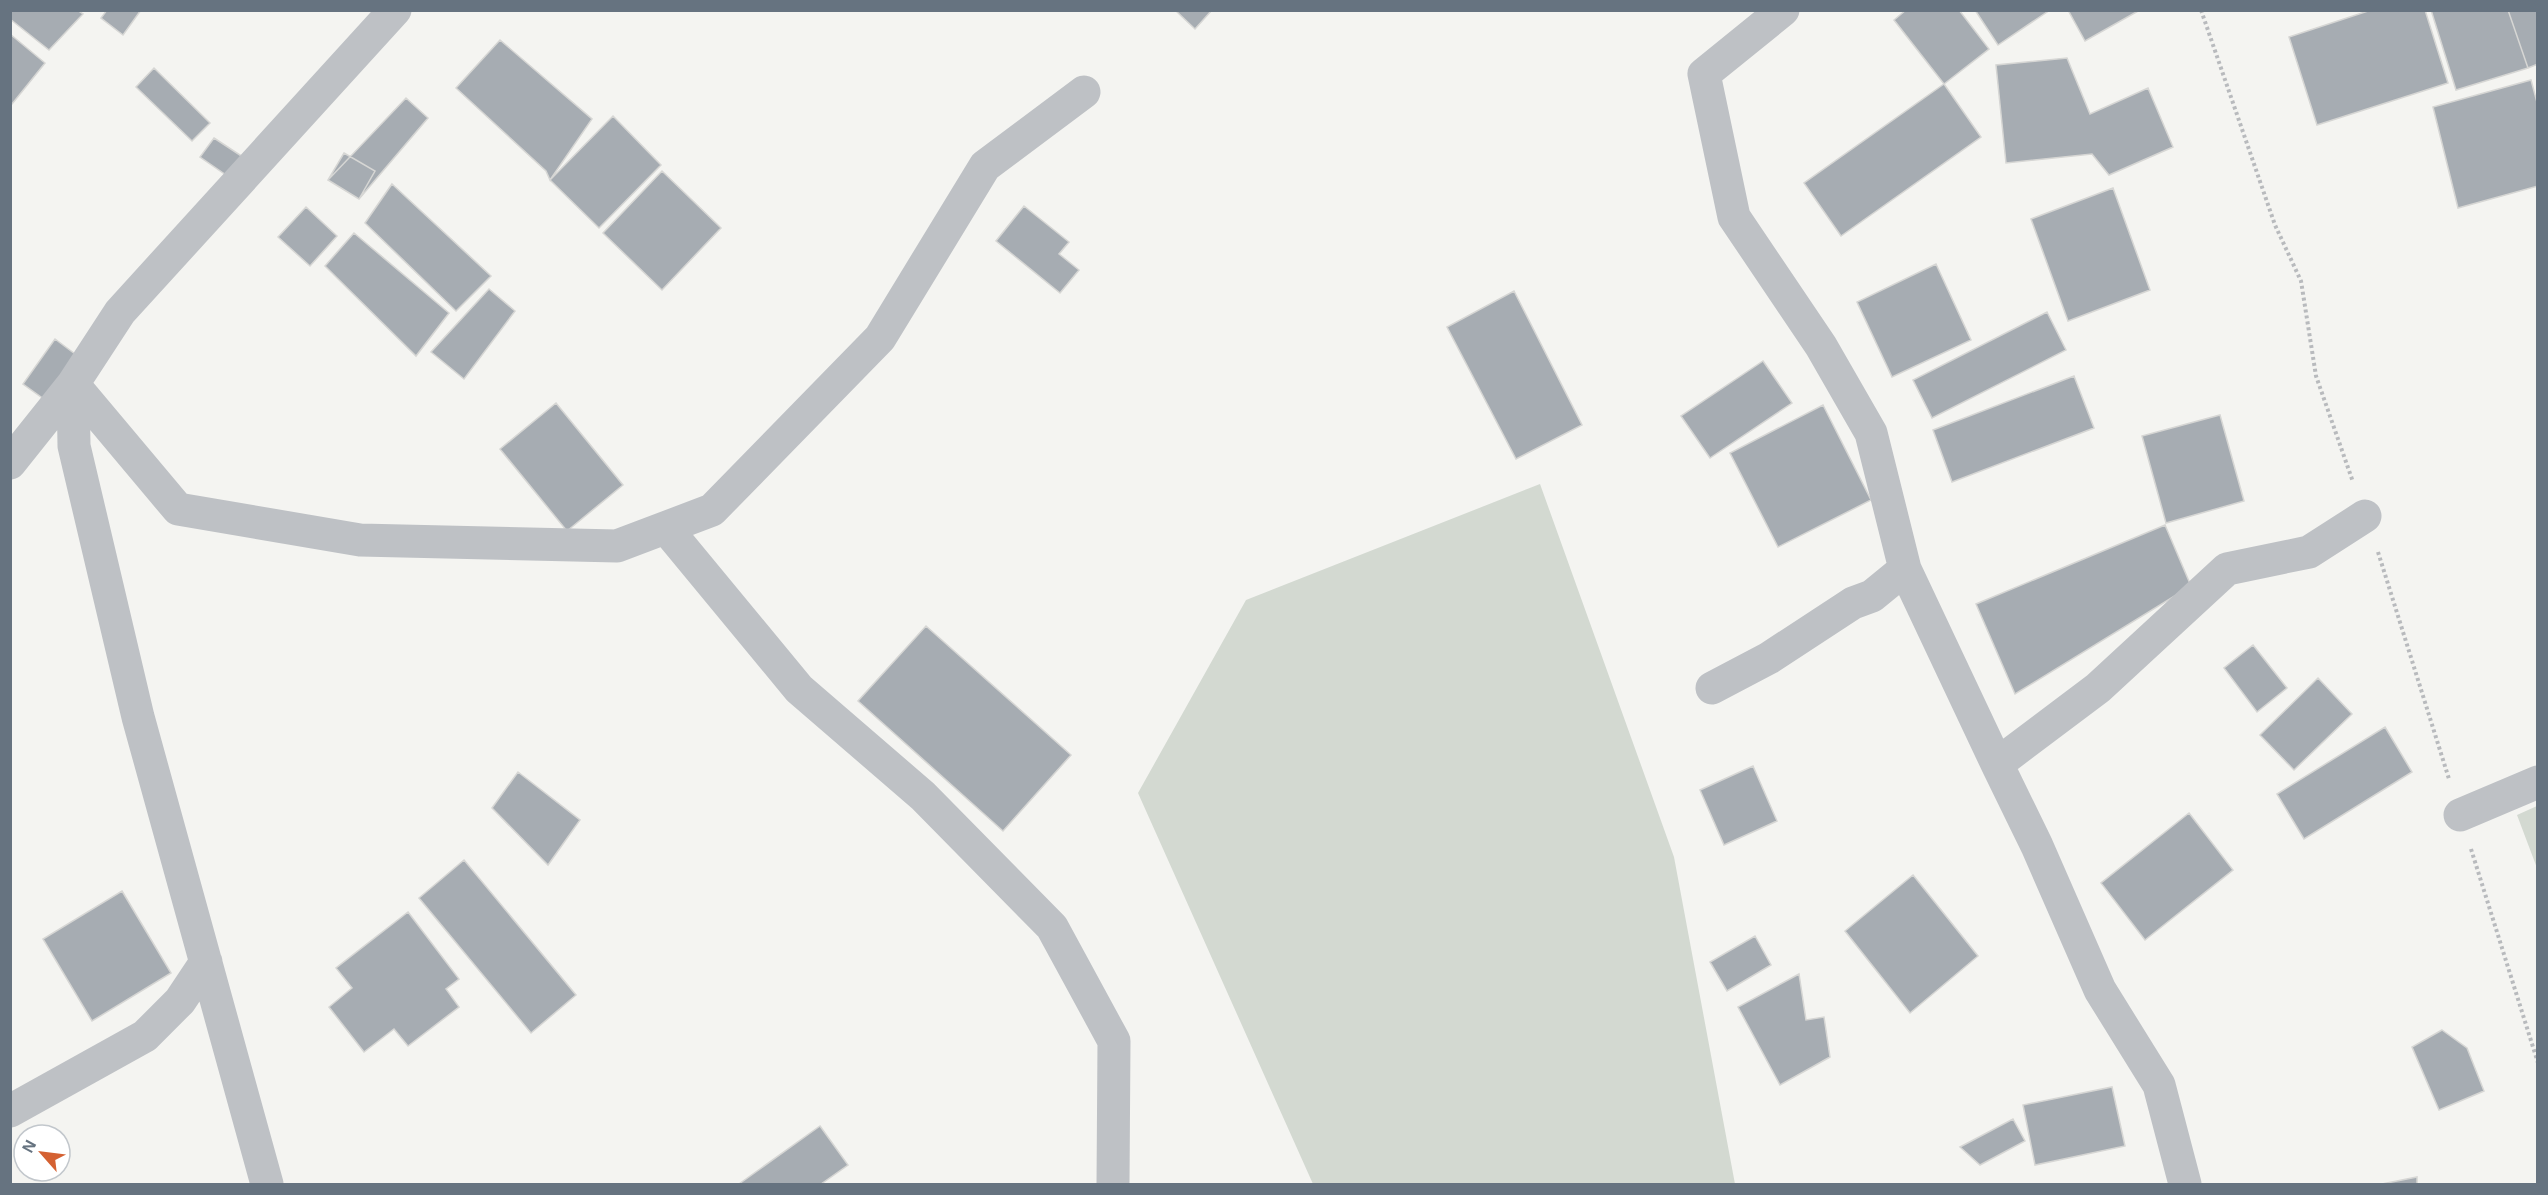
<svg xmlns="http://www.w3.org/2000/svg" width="2548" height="1195" font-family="Arial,sans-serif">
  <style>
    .green { fill: #d3d9d1 }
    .building { fill: #a6acb2; stroke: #d6d6d4; stroke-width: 1.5 }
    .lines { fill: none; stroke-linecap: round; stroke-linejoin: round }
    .path { stroke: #b8babd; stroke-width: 4; stroke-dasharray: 3 3; stroke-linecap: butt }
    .street { stroke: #bec1c5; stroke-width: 33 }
  </style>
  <rect width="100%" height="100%" fill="#f4f4f1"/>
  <path class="green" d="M1540,484L1674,857L1735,1184H1313L1138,793L1246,600Z
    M2537,806V868L2517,815Z"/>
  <path class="building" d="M10,10H77L83,14L49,50L10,19Z
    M107,10H141L123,35L101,18Z
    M1175,10H1212L1195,29Z
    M1906,10H1959L1989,49L1944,84L1894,20Z
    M1975,10H2050L1998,45Z
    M2068,10H2140L2085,41Z
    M2371,10H2425L2448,83L2317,125L2289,37Z
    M2431,10H2508L2528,68L2456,90Z
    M2508,10H2538V64L2528,68Z
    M10,34L45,63L12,104H10Z
    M500,40L592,119L550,180L546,171L456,88Z
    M2067,58L2090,114L2148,88L2173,147L2109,175L2092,154L2006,163L1996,65Z
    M154,68L210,123L192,141L136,87Z
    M2531,80L2538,106V186L2458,208L2433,107Z
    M1944,84L1981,137L1841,236L1804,183Z
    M406,98L428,118L359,199L328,180Z
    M613,116L661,165L599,228L550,180Z
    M214,138L243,157L229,177L200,157Z
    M344,153L375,171L359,199L328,180Z
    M662,171L721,228L662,290L603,233Z
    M392,184L491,276L456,311L365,223Z
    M2113,188L2150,290L2068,321L2031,219Z
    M1024,206L1069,242L1059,254L1079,270L1060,293L996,241Z
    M306,207L337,236L310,266L278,237Z
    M354,233L449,313L416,356L325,266Z
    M1936,264L1971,340L1892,377L1857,302Z
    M489,289L515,311L464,379L431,352Z
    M1514,291L1582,425L1516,459L1447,327Z
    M2047,312L2066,350L1932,418L1913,380Z
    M55,339L87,363L55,407L23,384Z
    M1763,361L1792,403L1710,458L1681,416Z
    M2074,376L2094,428L1952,482L1933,430Z
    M556,403L623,485L567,531L500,449Z
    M1823,405L1871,500L1778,547L1730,453Z
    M2220,415L2244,501L2166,523L2142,436Z
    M2165,525L2191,586L2015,694L1976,604Z
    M926,626L1071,755L1003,831L858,701Z
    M2253,645L2287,688L2257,712L2224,668Z
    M2318,678L2352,714L2294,770L2260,735Z
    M2385,727L2412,772L2304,839L2277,794Z
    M1753,766L1777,821L1724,845L1700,790Z
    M518,772L580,820L548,865L492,808Z
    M2189,813L2233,870L2145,940L2101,883Z
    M464,860L576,995L531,1033L419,898Z
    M1913,875L1978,956L1910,1013L1845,931Z
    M122,891L171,973L92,1021L43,939Z
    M408,912L459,979L446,989L459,1007L408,1046L394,1029L364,1052L329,1007L352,988L336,968Z
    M1755,936L1771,965L1727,991L1710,962Z
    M1799,974L1806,1020L1824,1017L1830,1057L1780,1085L1738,1007Z
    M2442,1030L2467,1048L2484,1091L2439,1110L2412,1047Z
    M2112,1087L2125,1146L2035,1165L2023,1105Z
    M2013,1119L2025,1141L1980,1165L1960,1147Z
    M820,1126L848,1165L821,1184H739Z
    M2417,1177V1184H2382Z"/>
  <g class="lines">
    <path class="path" d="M2201,10L2275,225L2301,281L2316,376L2353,482
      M2378,552L2449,779
      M2471,849L2538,1063"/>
    <path class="street" d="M1783,10L1704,74L1734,217L1821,346L1871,433L1905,569L1997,764L2098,688L2227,569L2309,552L2365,516
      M10,463L73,384L178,509L360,540L617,546L712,510L880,338L985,166L1084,92
      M666,528L799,689L923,796L1052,927L1114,1041L1113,1184
      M1712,688L1769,658L1853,603L1872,596L1905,569
      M1997,764L2037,846L2100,990L2159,1085L2185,1184
      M2460,815L2538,782
      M10,1111L145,1036L180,1001L206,962
      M267,1184L138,717L74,446L73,384L120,312L395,10"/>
  </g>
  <rect width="2548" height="1195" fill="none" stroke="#667380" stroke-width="24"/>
  <g transform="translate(42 1153) rotate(298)"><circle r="28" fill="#ffffff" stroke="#c2c7cc" stroke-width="1.5"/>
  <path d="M0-4.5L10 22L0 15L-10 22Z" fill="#d46132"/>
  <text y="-9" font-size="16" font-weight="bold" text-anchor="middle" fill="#667380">N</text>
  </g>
</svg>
